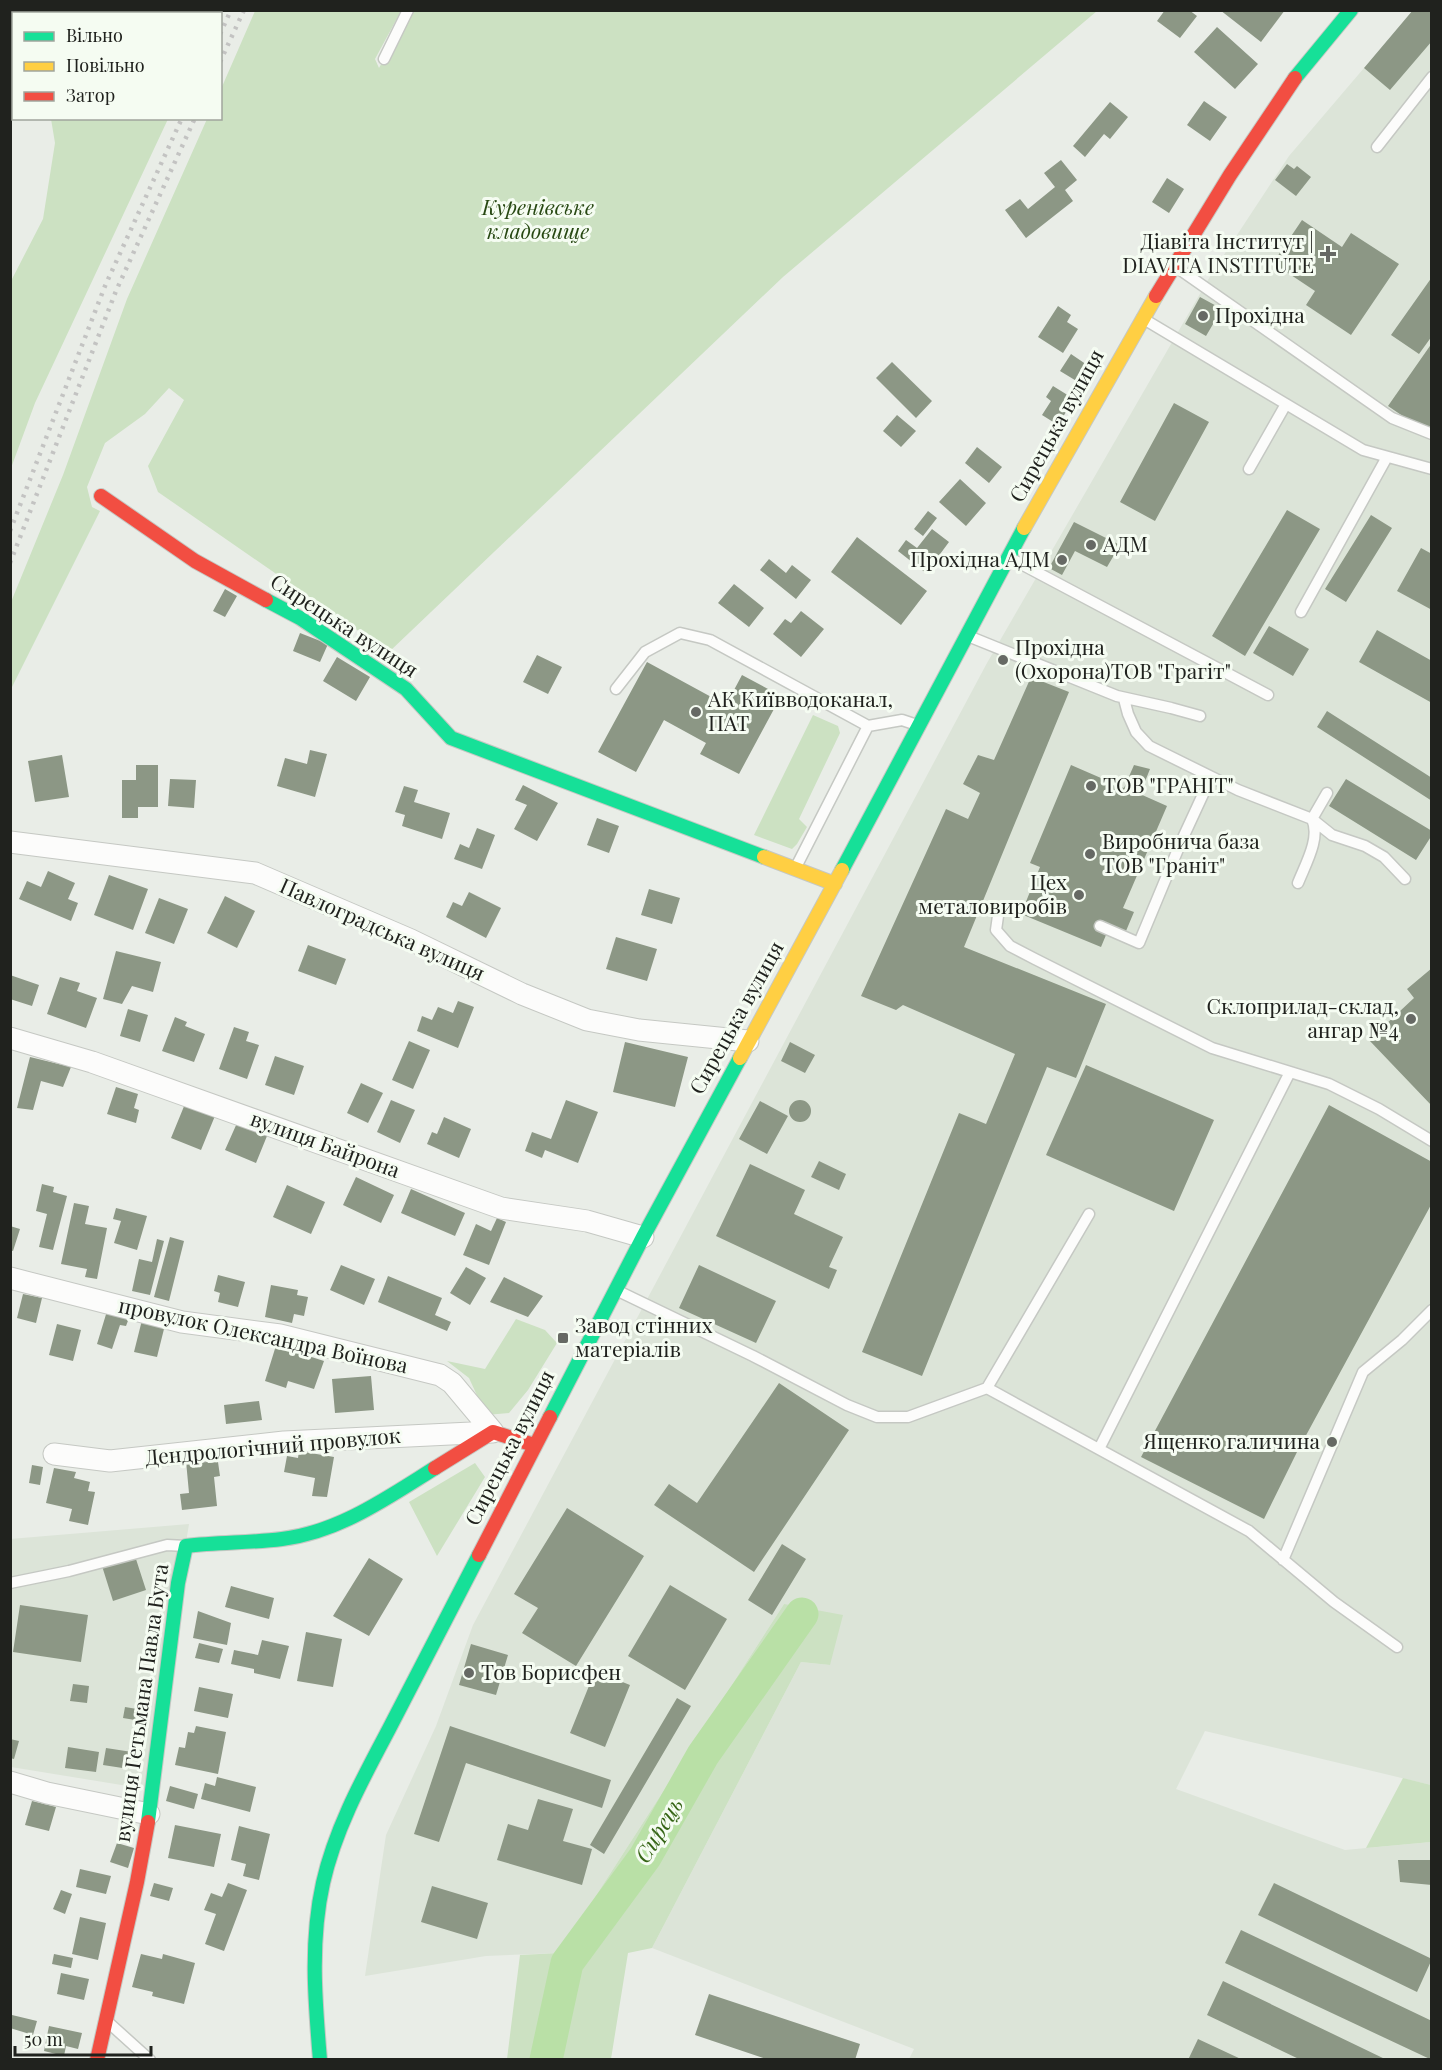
<svg xmlns="http://www.w3.org/2000/svg" width="1442" height="2070" font-family="'Playfair Display',serif">
  <style>
    .built { fill: #dce4d8 }
    .green { fill: #cce1c2 }
    .lines { fill: none; stroke-linecap: round; stroke-linejoin: round }
    .river { stroke: #b9e0a6; stroke-width: 33 }
    .building { fill: #8c9785 }
    .lane-casing { stroke: #c5c8c3; stroke-width: 13 }
    .street-casing { stroke: #c5c8c3; stroke-width: 23 }
    .fast-casing { stroke: #c5c8c3; stroke-width: 16 }
    .slow-casing { stroke: #c5c8c3; stroke-width: 16 }
    .jam-casing { stroke: #c5c8c3; stroke-width: 16 }
    .lane { stroke: #fcfcfb; stroke-width: 10 }
    .street { stroke: #fcfcfb; stroke-width: 21 }
    .fast { stroke: #16e098; stroke-width: 14 }
    .slow { stroke: #ffcf43; stroke-width: 14 }
    .jam { stroke: #f24e42; stroke-width: 14 }
    .rail { stroke: #c3c3c2; stroke-width: 4.5; stroke-dasharray: 3 6; stroke-linecap: butt }
    .poi-dot { fill: #666964; stroke: #f5fcf2; stroke-width: 2 }
    .labels { text-anchor: middle; stroke-width: 6; stroke-linejoin: round; paint-order: stroke }
    .park-label { font-size: 21px; font-style: italic; fill: #274812; stroke: #f5fcf2 }
    .poi-label { font-size: 21px; fill: #20221e; stroke: #f5fcf2; text-anchor: start }
    .street-label { font-size: 21px; fill: #20221e; stroke: #f5fcf2 }
    .water-label { font-size: 22px; font-style: italic; fill: #366516; stroke: #f5fcf2 }
  </style>
  <rect width="100%" height="100%" fill="#e9ede7"/>
  <path class="built" d="M1431,11V1785L1205,1731L1176,1789L1345,1850L1431,1842V2059H909L914,2049L652,1948L801,1662L830,1665L784,1604L559,1953L486,1956L365,1976L386,1835L436,1726L473,1625L987,663L1212,273L1289,156L1364,68Z
    M189,1524L146,1789L11,1767L10,1539Z"/>
  <path class="green" d="M91,10H217V11L216,14L89,13Z
    M255,11H401L375,59L379,68L410,11H1097L783,277L389,652L158,492L148,466L184,400L169,388L145,414L105,443L87,487L92,507L100,511L11,689V602L63,475L127,299L207,119L220,118L221,89Z
    M51,119H168L35,403L11,468V281L43,219L55,143Z
    M813,715L838,726L840,733L799,819L807,827L797,844L792,849L754,835Z
    M516,1319L545,1330L557,1343L528,1390L509,1413L486,1415L469,1378L447,1361L485,1369Z
    M475,1463L485,1477L437,1556L409,1502Z
    M784,1604L843,1615L830,1665L801,1662L652,1948L628,1953L611,2059H507L520,1955L559,1953Z
    M1403,1778L1431,1785V1842L1366,1848Z"/>
  <g class="lines">
    <path class="river" d="M546,2060L567,1963L645,1857L703,1755L802,1614"/>
  </g>
  <path class="building" d="M1165,10H1189L1197,16L1180,38L1157,21Z
    M1220,10H1285L1261,42Z
    M1413,10H1432V41L1390,90L1364,68Z
    M1217,27L1258,64L1235,89L1194,52Z
    M1204,101L1227,117L1210,141L1187,125Z
    M1110,102L1128,117L1110,139L1104,134L1085,157L1073,146Z
    M1061,160L1077,180L1065,190L1073,201L1026,238L1005,210L1020,199L1028,209L1055,187L1044,173Z
    M1287,164L1294,169L1297,166L1311,177L1296,196L1275,180Z
    M1167,178L1184,189L1169,213L1152,202Z
    M1302,220L1342,247L1351,233L1399,264L1351,335L1306,305L1315,291L1273,263Z
    M1432,277V336L1419,354L1391,335Z
    M1200,297L1222,309L1206,336L1185,324Z
    M1058,306L1071,315L1067,322L1078,329L1063,353L1038,337Z
    M1432,343V436L1388,406Z
    M1071,354L1093,369L1083,385L1060,371Z
    M892,362L932,401L916,418L876,378Z
    M1053,386L1074,399L1058,425L1042,415L1051,401L1046,397Z
    M1174,403L1209,422L1155,521L1120,502Z
    M897,415L916,431L901,447L883,431Z
    M977,447L1002,467L989,483L965,463Z
    M960,479L986,503L966,526L939,502Z
    M1287,510L1320,529L1245,656L1212,636Z
    M928,511L937,518L923,536L914,529Z
    M1371,515L1392,528L1346,602L1325,589Z
    M1074,522L1120,545L1107,567L1075,551L1062,575L1049,568Z
    M932,529L949,542L926,573L898,551L906,540L917,548Z
    M857,537L927,591L901,625L831,572Z
    M1421,548L1432,554V610L1397,591Z
    M769,559L786,573L792,565L811,580L796,599L760,570Z
    M734,584L764,608L749,627L718,603Z
    M225,589L237,596L225,617L213,611Z
    M801,611L824,629L801,657L773,634L785,619L791,623Z
    M1269,626L1309,649L1293,676L1253,653Z
    M1377,630L1432,661V703L1359,662Z
    M300,633L328,644L320,662L293,651Z
    M537,655L562,667L548,694L523,682Z
    M999,655L1010,659L1007,665L996,661Z
    M337,657L370,677L356,701L323,681Z
    M647,662L726,705L742,675L781,696L739,774L700,754L706,743L664,720L636,772L598,752Z
    M1031,677L1069,692L964,947L1106,1004L1076,1078L1047,1067L922,1376L862,1352L959,1113L986,1124L1015,1054L903,1005L896,1010L861,996L946,809L968,819L980,793L963,784L978,755L994,760Z
    M1327,711L1432,778V801L1317,727Z
    M310,750L327,754L315,797L277,786L285,758L307,764Z
    M62,755L69,797L35,802L28,761Z
    M136,765H158V807H138V818H122V780H136Z
    M1071,765L1124,788L1134,765L1150,769L1140,794L1167,806L1123,908L1134,912L1126,931L1100,921L1096,930L1106,935L1101,947L1021,914L1040,867L1030,863Z
    M170,779L196,780L194,808L168,806Z
    M1346,779L1432,831V835L1416,860L1329,806Z
    M523,785L558,803L537,841L514,829L527,805L515,800Z
    M404,786L418,790L414,802L450,813L442,839L402,826L405,815L395,812Z
    M597,818L619,826L609,853L587,845Z
    M477,828L495,835L482,869L454,859L460,844L469,848Z
    M48,871L75,883L68,899L78,903L71,921L19,899L27,881L41,887Z
    M109,875L148,889L133,930L94,915Z
    M649,889L680,898L672,924L641,915Z
    M469,892L501,908L486,938L446,917L453,902L462,906Z
    M225,896L255,911L237,948L207,933Z
    M159,898L188,909L174,944L145,933Z
    M616,937L657,949L647,981L606,969Z
    M308,945L346,959L336,985L298,971Z
    M116,951L161,962L153,992L132,986L122,1004L103,999Z
    M1432,968V1106L1369,1040L1414,998L1407,989Z
    M10,975L39,985L32,1006L10,999Z
    M60,977L80,983L77,991L97,998L86,1028L47,1014Z
    M458,1001L474,1007L458,1048L417,1031L422,1016L432,1020L438,1007L453,1013Z
    M128,1009L148,1015L140,1042L120,1036Z
    M175,1017L187,1022L185,1026L205,1034L194,1062L162,1051Z
    M234,1027L249,1032L246,1041L259,1045L247,1079L219,1069Z
    M409,1041L430,1050L413,1089L392,1080Z
    M625,1042L688,1057L675,1107L613,1092Z
    M790,1042L815,1055L805,1073L781,1061Z
    M275,1056L304,1066L294,1095L265,1085Z
    M30,1057L71,1067L63,1087L41,1081L33,1110L17,1108Z
    M1086,1065L1214,1120L1174,1211L1046,1155Z
    M361,1083L383,1093L368,1123L347,1113Z
    M116,1087L138,1094L134,1108L139,1110L136,1123L107,1114Z
    M187,1099L217,1111L201,1150L171,1138Z
    M789 1111a11 11 0 1 1 22 0a11 11 0 1 1-22 0Z
    M391,1100L415,1110L400,1143L377,1132Z
    M566,1100L598,1112L578,1163L545,1150L542,1158L525,1151L532,1132L551,1139Z
    M760,1101L788,1116L767,1154L739,1139Z
    M1329,1105L1432,1162V1203L1297,1452L1264,1519L1141,1457Z
    M444,1117L471,1129L459,1158L427,1144L432,1132L437,1134Z
    M237,1123L267,1136L256,1163L225,1150Z
    M819,1161L846,1174L839,1190L811,1177Z
    M750,1164L805,1190L794,1214L843,1237L829,1267L837,1270L829,1289L716,1236Z
    M356,1177L394,1195L381,1223L343,1205Z
    M42,1184L54,1187L53,1192L67,1196L53,1250L39,1247L47,1214L36,1211Z
    M287,1185L325,1202L311,1234L273,1217Z
    M411,1189L465,1213L455,1236L401,1213Z
    M74,1203L89,1206L85,1224L107,1228L97,1279L85,1277L87,1269L61,1264Z
    M116,1208L147,1216L137,1250L114,1243L121,1221L113,1219Z
    M497,1218L506,1222L489,1265L463,1255L476,1224L491,1231Z
    M10,1226L20,1229L13,1251L10,1250Z
    M170,1237L184,1241L169,1301L154,1297Z
    M157,1239L164,1241L150,1295L132,1291L139,1259L152,1262Z
    M341,1265L375,1279L364,1305L330,1290Z
    M699,1265L776,1301L756,1343L679,1308Z
    M466,1267L486,1278L470,1305L450,1293Z
    M218,1275L245,1282L238,1307L218,1302L220,1293L214,1291Z
    M388,1276L442,1298L435,1315L451,1322L447,1331L378,1302Z
    M504,1277L543,1296L528,1317L490,1302Z
    M271,1285L298,1290L297,1295L308,1297L304,1316L294,1314L292,1323L265,1317Z
    M23,1294L42,1298L36,1323L17,1318Z
    M107,1311L129,1318L126,1326L120,1325L112,1349L97,1344Z
    M142,1320L165,1325L157,1357L134,1352Z
    M57,1324L81,1330L73,1361L49,1355Z
    M278,1339L301,1347L299,1353L324,1361L314,1389L288,1381L286,1388L265,1381Z
    M371,1376L374,1410L335,1413L332,1379Z
    M779,1383L849,1430L754,1572L654,1505L669,1484L697,1503Z
    M259,1401L262,1420L226,1424L224,1405Z
    M299,1451L334,1457L327,1497L312,1496L315,1478L284,1472L287,1456L298,1458Z
    M208,1458V1463L218,1462L220,1476L214,1477L217,1506L182,1510L180,1494L189,1493L186,1461Z
    M32,1465L43,1467L40,1485L29,1483Z
    M54,1468L76,1472L74,1478L90,1482L88,1491L95,1492L88,1525L69,1521L72,1509L46,1503Z
    M567,1508L644,1556L576,1666L522,1633L538,1608L514,1594Z
    M782,1544L806,1559L772,1615L748,1600Z
    M135,1556L146,1590L113,1601L102,1566Z
    M369,1558L403,1579L369,1636L333,1616Z
    M670,1585L727,1619L685,1690L628,1656Z
    M231,1586L274,1598L269,1619L225,1607Z
    M20,1605L88,1615L81,1662L13,1652Z
    M198,1611L231,1623L227,1645L193,1638Z
    M306,1632L342,1639L333,1687L297,1681Z
    M262,1640L289,1646L280,1679L254,1673V1669L231,1664L234,1650L258,1655Z
    M199,1643L223,1649L219,1663L195,1658Z
    M471,1644L508,1655L496,1695L459,1685Z
    M595,1671L630,1685L605,1747L570,1733Z
    M73,1684L89,1686L87,1703L70,1701Z
    M199,1687L233,1694L228,1718L194,1711Z
    M677,1698L691,1706L604,1854L590,1845Z
    M125,1707L149,1711L147,1722L123,1718Z
    M196,1726L226,1732L218,1774L175,1765L179,1747L185,1748L188,1732L194,1733Z
    M450,1726L611,1780L602,1808L466,1763L439,1842L414,1834Z
    M10,1739L19,1741L14,1759L10,1758Z
    M68,1747L99,1752L96,1772L65,1768Z
    M106,1748L132,1752L129,1769L103,1765Z
    M217,1777L256,1787L250,1812L201,1799L205,1783L215,1786Z
    M170,1786L198,1794L194,1809L166,1801Z
    M538,1799L573,1809L563,1841L592,1849L582,1885L497,1860L508,1824L528,1830Z
    M32,1801L56,1807L49,1831L25,1825Z
    M175,1825L221,1834L214,1867L168,1858Z
    M239,1826L270,1834L259,1880L243,1876L246,1864L231,1860Z
    M117,1843L134,1848L128,1868L110,1862Z
    M1398,1860H1432V1885L1400,1882Z
    M80,1869L111,1876L106,1894L76,1887Z
    M154,1883L173,1888L169,1901L150,1896Z
    M228,1883L247,1890L224,1951L205,1944L216,1914L204,1910L211,1893L222,1897Z
    M1274,1883L1432,1959L1417,1992L1258,1915Z
    M432,1886L488,1903L477,1939L421,1922Z
    M61,1890L72,1894L65,1914L53,1909Z
    M80,1917L106,1923L98,1960L72,1954Z
    M1241,1930L1432,2021V2060L1225,1963Z
    M54,1954L73,1958L71,1968L52,1964Z
    M141,1954L162,1959L163,1954L195,1963L184,2004L152,1996L153,1992L132,1987Z
    M61,1973L89,1979L84,2000L57,1994Z
    M1223,1981L1387,2060H1301L1207,2015Z
    M709,1994L860,2044L855,2060H769L695,2035Z
    M12,2015L37,2021L33,2035L10,2028Z
    M49,2026L82,2033L78,2049L66,2046L64,2056L44,2051Z
    M1198,2039L1243,2060H1188Z"/>
  <g class="lines">
    <defs>
      <path id="lane" d="M384,59L408,10
        M1377,147L1432,77
        M1176,267L1392,418L1432,434
        M1142,318L1363,450L1432,469
        M1249,469L1286,404
        M1008,557L1268,695
        M1301,612L1387,457
        M968,636L1117,696L1171,708L1200,716
        M616,689L645,652L680,633L710,640L868,726L902,720L920,726
        M1124,699L1128,714L1136,732L1149,746L1238,790L1312,819L1332,835L1365,846L1384,857L1405,879
        M796,867L868,726
        M1298,883C1305,865 1321,838 1312,819L1327,793
        M999,909L996,930L1010,946L1035,959L1212,1048L1329,1084L1379,1109L1432,1141
        M1100,926L1139,943L1181,842L1211,777
        M616,1290L753,1356L847,1405L877,1417H908L987,1388L1249,1531L1334,1602L1397,1647
        M987,1388L1089,1214
        M1099,1449L1290,1072
        M1283,1560L1363,1372L1402,1340L1432,1310
        M10,1583L69,1571L167,1545L186,1546
        M109,2023L150,2060"/>
      <path id="street" d="M10,842L255,873L411,940L522,994L587,1020L639,1030L748,1041
        M10,1038L92,1062L501,1208L587,1221L643,1237
        M10,1278L182,1322L280,1335L440,1375L452,1383L493,1432
        M54,1454L110,1461L284,1442L492,1432
        M10,1782L47,1793L149,1814"/>
      <path id="fast" d="M54,14L55,10
        M1295,78L1351,10
        M266,600L300,618L406,689L451,738L764,857
        M842,870L1024,528
        M550,1417L643,1237L740,1058
        M148,1822L178,1583L186,1546C218,1542 250,1543 282,1539C339,1532 387,1498 435,1468
        M320,2060C315,2001 310,1941 323,1883C335,1829 363,1778 389,1729C419,1671 449,1613 479,1555"/>
      <path id="slow" d="M10,86L14,82
        M1024,528L1156,296
        M764,857L835,884
        M740,1058L842,870"/>
      <path id="jam" d="M1156,296L1230,175L1295,78
        M101,496L195,561L266,600
        M435,1468L493,1432L534,1445
        M479,1555L550,1417
        M97,2060L137,1882L148,1822"/>
    </defs>
    <use href="#lane" class="lane-casing"/>
    <use href="#street" class="street-casing"/>
    <use href="#fast" class="fast-casing"/>
    <use href="#slow" class="slow-casing"/>
    <use href="#jam" class="jam-casing"/>
    <use href="#lane" class="lane"/>
    <use href="#street" class="street"/>
    <use href="#fast" class="fast"/>
    <use href="#slow" class="slow"/>
    <use href="#jam" class="jam"/>
    <path class="rail" d="M220,34L231,10
      M220,62L244,10
      M10,531L105,286L182,118
      M10,563L116,291L195,118"/>
  </g>
  <g class="poi-dot">
    <path d="M1325 245h6v6h6v6h-6v6h-6v-6h-6v-6h6z"/>
    <circle cx="1203" cy="316" r="6"/>
    <circle cx="1091" cy="545" r="6"/>
    <circle cx="1062" cy="560" r="6"/>
    <circle cx="1003" cy="660" r="6"/>
    <circle cx="696" cy="712" r="6"/>
    <circle cx="1091" cy="786" r="6"/>
    <circle cx="1090" cy="854" r="6"/>
    <circle cx="1079" cy="895" r="6"/>
    <circle cx="1411" cy="1019" r="6"/>
    <rect x="557" y="1332" width="12" height="12" rx="3"/>
    <circle cx="1332" cy="1442" r="6"/>
    <circle cx="469" cy="1673" r="6"/>
  </g>
  <g class="labels">
    <g class="park-label">
      <text x="538" y="215">Куренівське<tspan x="538" dy="24">кладовище</tspan></text>
    </g>
    <g class="poi-label">
      <text x="1314" y="249" text-anchor="end">Діавіта Інститут |<tspan x="1314" dy="24">DIAVITA INSTITUTE</tspan></text>
      <text x="1215" y="323">Прохідна</text>
      <text x="1103" y="552">АДМ</text>
      <text x="1050" y="567" text-anchor="end">Прохідна АДМ</text>
      <text x="1015" y="655">Прохідна<tspan x="1015" dy="24">(Охорона)ТОВ "Грагіт"</tspan></text>
      <text x="708" y="707">АК Київводоканал,<tspan x="708" dy="24">ПАТ</tspan></text>
      <text x="1103" y="793">ТОВ "ГРАНІТ"</text>
      <text x="1102" y="849">Виробнича база<tspan x="1102" dy="24">ТОВ "Граніт"</tspan></text>
      <text x="1067" y="890" text-anchor="end">Цех<tspan x="1067" dy="24">металовиробів</tspan></text>
      <text x="1399" y="1014" text-anchor="end">Склоприлад-склад,<tspan x="1399" dy="24">ангар №4</tspan></text>
      <text x="575" y="1333">Завод стінних<tspan x="575" dy="24">матеріалів</tspan></text>
      <text x="1320" y="1449" text-anchor="end">Ященко галичина</text>
      <text x="481" y="1680">Тов Борисфен</text>
    </g>
    <g class="street-label">
      <text transform="translate(1057 426) rotate(-61)" y="7">Сирецька вулиця</text>
      <text transform="translate(344 626) rotate(33)" y="7">Сирецька вулиця</text>
      <text transform="translate(382 930) rotate(24)" y="7">Павлоградська вулиця</text>
      <text transform="translate(737 1018) rotate(-61)" y="7">Сирецька вулиця</text>
      <text transform="translate(325 1145) rotate(20)" y="7">вулиця Байрона</text>
      <text transform="translate(263 1336) rotate(12)" y="7">провулок Олександра Воїнова</text>
      <text transform="translate(273 1447) rotate(-5)" y="7">Дендрологічний провулок</text>
      <text transform="translate(510 1448) rotate(-63)" y="7">Сирецька вулиця</text>
      <text transform="translate(142 1703) rotate(-82)" y="7">вулиця Гетьмана Павла Бута</text>
    </g>
    <g class="water-label">
      <text transform="translate(659 1830) rotate(-59)" y="8">Сирець</text>
    </g>
  </g>
  <rect width="1442" height="2070" fill="none" stroke="#20221e" stroke-width="24"/>
  <rect x="12" y="12" width="210" height="108" fill="#f5fcf2" stroke="#a0a59d" stroke-width="1.5"/>
  <rect x="24" y="32" width="30" height="9" fill="#16e098" stroke="#a0a59d" stroke-width="1.5"/>
  <text x="66" y="42" font-size="18" fill="#20221e">Вільно</text>
  <rect x="24" y="62" width="30" height="9" fill="#ffcf43" stroke="#a0a59d" stroke-width="1.5"/>
  <text x="66" y="72" font-size="18" fill="#20221e">Повільно</text>
  <rect x="24" y="92" width="30" height="9" fill="#f24e42" stroke="#a0a59d" stroke-width="1.5"/>
  <text x="66" y="102" font-size="18" fill="#20221e">Затор</text>
  <path d="M15 2046v9h136v-9" fill="none" stroke="#20221e" stroke-width="3"/>
  <text x="24" y="2046" font-size="18" fill="#20221e" stroke="#f5fcf2" stroke-width="4.5" paint-order="stroke">50 m</text>
</svg>
